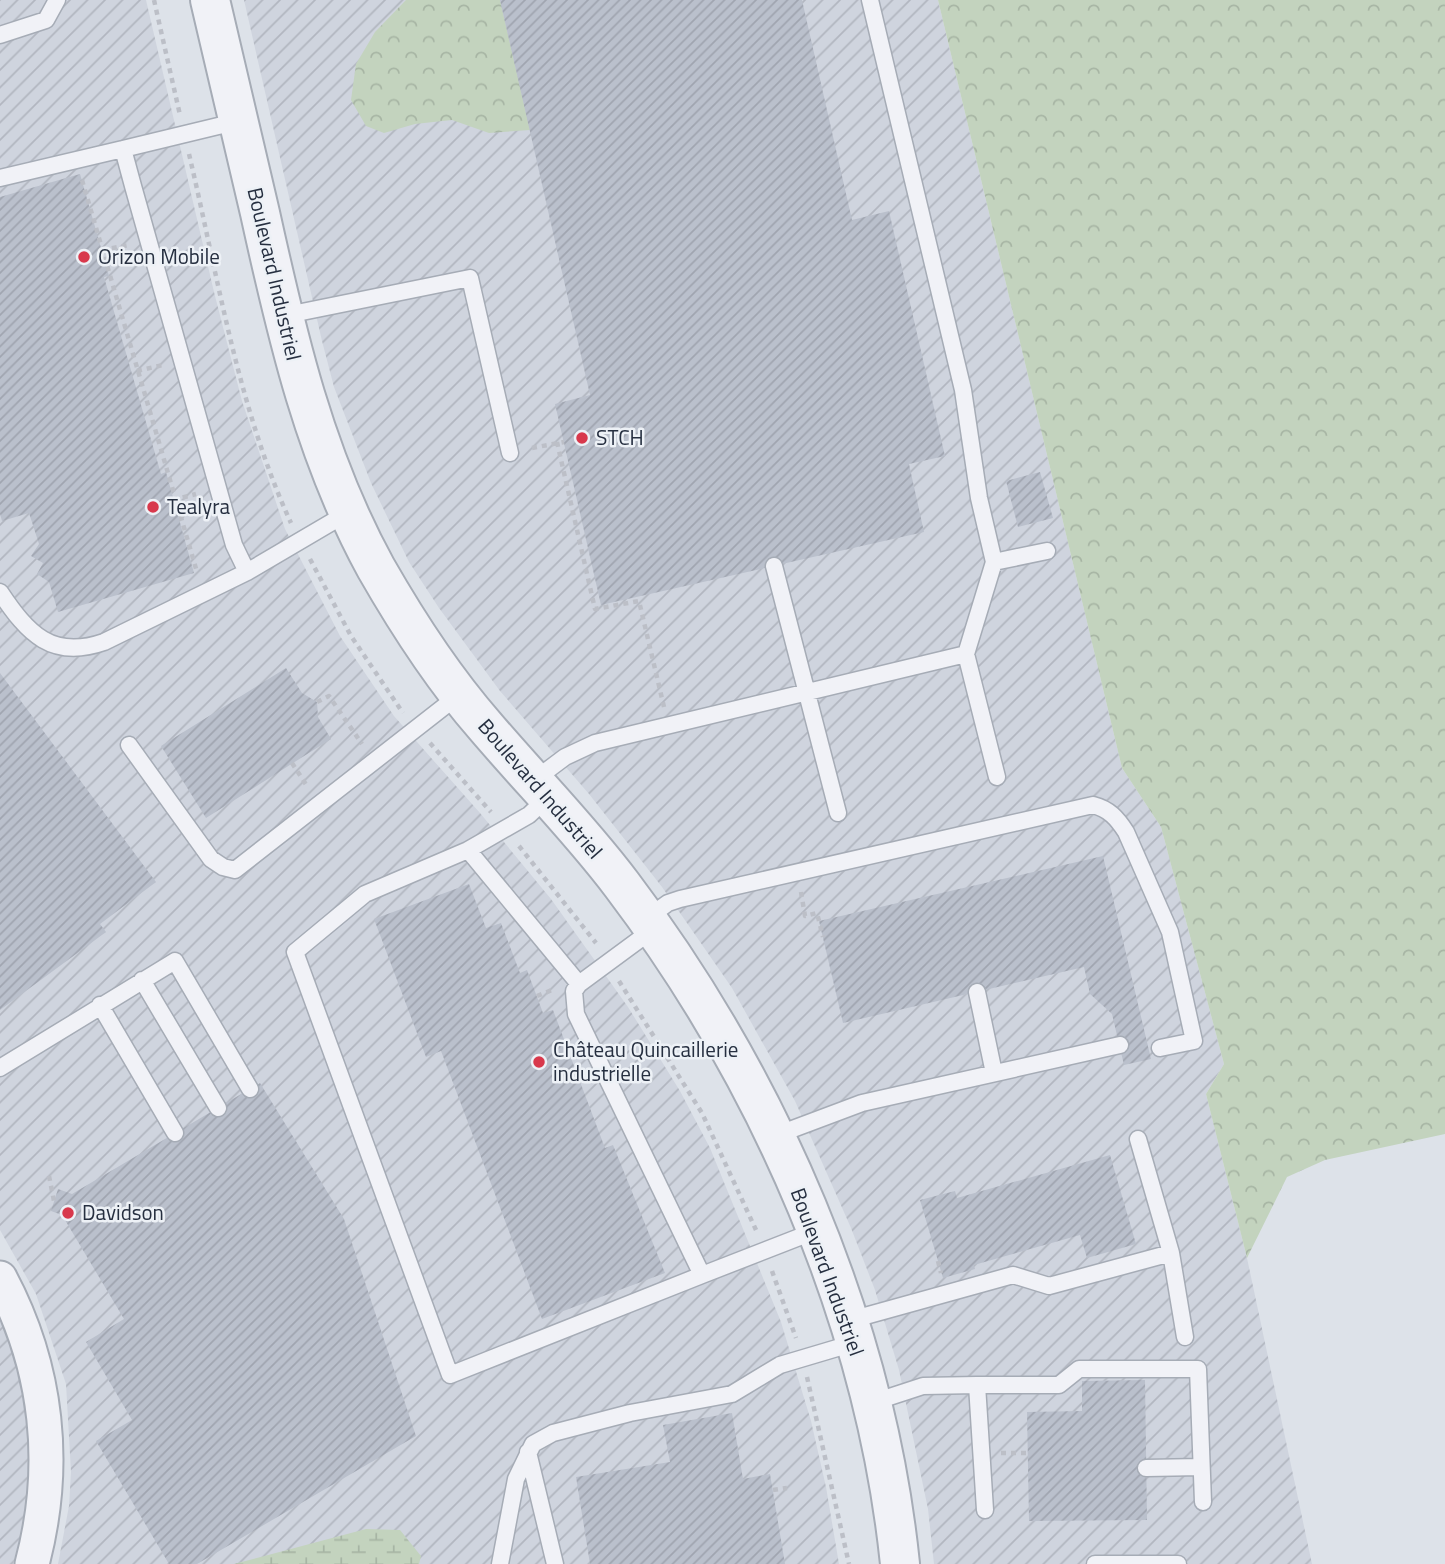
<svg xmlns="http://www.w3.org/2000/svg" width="1445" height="1564" font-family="'Titillium Web',sans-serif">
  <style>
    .industrial { fill: url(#industrial-furrows) }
    .forest { fill: url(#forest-crowns) }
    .wetland { fill: url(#wetland-marsh) }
    .building { fill: url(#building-hatch) }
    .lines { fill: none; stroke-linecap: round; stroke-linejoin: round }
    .service-casing { stroke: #a6acb6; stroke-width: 19 }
    .minor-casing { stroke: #a6acb6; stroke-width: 37 }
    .tertiary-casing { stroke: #a6acb6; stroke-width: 42 }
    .path { stroke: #bcbfc7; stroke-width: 4.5; stroke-dasharray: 5 5; stroke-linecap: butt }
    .service { stroke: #f1f2f7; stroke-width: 16 }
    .minor { stroke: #f1f2f7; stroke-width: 33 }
    .tertiary { stroke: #f1f2f7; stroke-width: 38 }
    .poi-dot { fill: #d8384c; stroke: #edf1f6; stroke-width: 2.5 }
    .labels { text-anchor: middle; stroke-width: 5; stroke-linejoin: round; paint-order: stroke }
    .poi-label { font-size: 21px; fill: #262f40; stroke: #edf1f6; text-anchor: start }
    .street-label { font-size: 21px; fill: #262f40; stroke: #edf1f6 }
  </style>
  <defs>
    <pattern id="industrial-furrows" width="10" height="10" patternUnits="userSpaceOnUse" patternTransform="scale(1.75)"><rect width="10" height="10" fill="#cfd4de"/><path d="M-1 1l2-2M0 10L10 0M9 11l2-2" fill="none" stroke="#b2b6c0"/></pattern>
    <pattern id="forest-crowns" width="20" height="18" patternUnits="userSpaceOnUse" patternTransform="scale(1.75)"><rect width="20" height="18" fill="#c3d3be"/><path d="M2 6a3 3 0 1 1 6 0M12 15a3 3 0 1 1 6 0" fill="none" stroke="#a7b5a4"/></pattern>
    <pattern id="wetland-marsh" width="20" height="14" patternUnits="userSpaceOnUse" patternTransform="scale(1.75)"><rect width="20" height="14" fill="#c3d3be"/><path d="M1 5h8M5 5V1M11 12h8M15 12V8" fill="none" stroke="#a7b5a4"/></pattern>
    <pattern id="building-hatch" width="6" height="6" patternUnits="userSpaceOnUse" patternTransform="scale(1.75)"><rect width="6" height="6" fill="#bac0cc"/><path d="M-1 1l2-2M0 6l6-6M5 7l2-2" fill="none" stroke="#a0a5b0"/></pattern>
  </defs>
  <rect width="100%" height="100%" fill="#dde2e9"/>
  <path class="industrial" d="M0,0H146L214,292L242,401L285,529L340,636L394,716L480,813L551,899L628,1007L680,1091L710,1148L781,1322L811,1421L826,1487L839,1564H58L69,1506L71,1472L66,1384L36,1294L0,1230Z
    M244,0H938L1122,768L1161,827L1224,1064L1206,1094L1247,1258L1312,1564H934L928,1509L899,1370L875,1290L851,1228L795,1101L732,988L662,887L589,794L500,691L439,608L409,562L371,483L334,387L322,341Z
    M0,1305L23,1377L30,1439L28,1508L13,1564H0Z"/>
  <path class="forest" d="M406,0H500L530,130L489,133L452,120L415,124L384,133L366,126L351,100L356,64L375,32Z
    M938,0H1445V1134L1325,1160L1287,1177L1247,1258L1206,1094L1224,1064L1161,827L1122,768Z"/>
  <path class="wetland" d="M366,1529L400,1530L421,1556L419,1564H234Z"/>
  <path class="building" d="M500,0H802L852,220L889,211L945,456L909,464L924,532L601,605L555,404L590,395Z
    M80,174L109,276L104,277L161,474L166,472L194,573L58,612L49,582L37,574L43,563L31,556L39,544L29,513L2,521L0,514V197Z
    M1040,472L1053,518L1018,527L1006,481Z
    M286,668L302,693L317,702L318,717L331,739L206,818L161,746Z
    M0,673L156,882L100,924L106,932L0,1010Z
    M1103,856L1151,1059L1124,1065L1112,1014L1090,994L1084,967L843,1023L819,921Z
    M469,884L486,928L501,923L520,973L527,970L543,1013L553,1010L605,1148L613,1145L665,1273L542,1319L441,1051L426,1057L374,919Z
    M260,1083L344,1219L416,1436L197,1564H169L96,1441L132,1420L86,1342L124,1319L62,1215L51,1211L58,1189L72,1194Z
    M1110,1155L1136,1244L1087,1258L1080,1235L974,1265L975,1269L943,1278L920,1200L955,1191L957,1198Z
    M1145,1380L1147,1520L1029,1521L1027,1412L1082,1411V1381Z
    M732,1413L743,1479L770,1474L785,1564H590L576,1477L670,1462L663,1425Z"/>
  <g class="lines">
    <defs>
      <path id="service" d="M0,35L46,20L57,0
        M239,121L123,149L133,186L234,545L247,572L349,512
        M0,178L123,149
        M282,316L470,278L510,453
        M994,562L1047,551
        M774,566L838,813
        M0,592C28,634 52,660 104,642L247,572
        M966,654L997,777
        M129,745L211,859L223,867L235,870L459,695
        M533,781L565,757L595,743L966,654L994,562L979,498L963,390L870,0
        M547,798L529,815L468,850L579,984L655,928
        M468,850L365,894L295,952L450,1375L702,1275
        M647,918L668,903L680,899L1093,805C1109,809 1117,818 1126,832L1170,932L1194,1041L1160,1048
        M142,980L218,1108
        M579,984L574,991L576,1014L702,1275L815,1231
        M977,992L994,1073
        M100,1005L175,1133
        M0,1068L175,961L250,1089
        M774,1136L862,1103L1120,1045
        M1171,1253L1185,1337
        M847,1321L1013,1275L1049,1286L1171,1253L1138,1139
        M977,1385H1059L1079,1369H1198L1203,1502
        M871,1403L923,1386L977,1385L985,1510
        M528,1452L555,1564
        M1146,1468L1201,1467
        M500,1564L516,1479L533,1444L553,1433L630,1413L732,1394L780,1365L854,1343
        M1095,1564H1178"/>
      <path id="minor" d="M0,1278C48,1368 58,1466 32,1564"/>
      <path id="tertiary" d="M210,0C227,71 244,142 260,213C287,336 315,457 376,568C408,624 443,678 485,726C530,779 580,829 622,885C769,1079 875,1321 900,1564"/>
    </defs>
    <use href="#service" class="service-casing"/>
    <use href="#minor" class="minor-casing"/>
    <use href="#tertiary" class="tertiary-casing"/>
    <path class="path" d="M154,0L180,115
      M189,154C218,277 238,408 291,523
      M82,180L197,572
      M102,250L129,245
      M137,371L163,365
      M557,442L595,609L639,601L664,707
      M532,448L564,442
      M173,500L196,494
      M310,559L351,636L403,713
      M317,702L329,696L362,744
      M430,743L491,812
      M292,763L307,786
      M519,846L596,943
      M801,892L805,916L817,913L823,937
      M619,981L702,1113L756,1230
      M537,996L552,990
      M49,1176L54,1201
      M938,1261L941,1273
      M772,1271L796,1338
      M807,1377L849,1564
      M1001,1453H1028
      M773,1490L787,1488"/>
    <use href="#service" class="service"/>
    <use href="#minor" class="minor"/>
    <use href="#tertiary" class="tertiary"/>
  </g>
  <g class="poi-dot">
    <circle cx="84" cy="257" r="7"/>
    <circle cx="582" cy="438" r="7"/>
    <circle cx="153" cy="507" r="7"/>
    <circle cx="539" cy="1062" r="7"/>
    <circle cx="68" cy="1213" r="7"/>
  </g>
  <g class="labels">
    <g class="poi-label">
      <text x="98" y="264">Orizon Mobile</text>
      <text x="596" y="445">STCH</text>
      <text x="167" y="514">Tealyra</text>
      <text x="553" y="1057">Château Quincaillerie<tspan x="553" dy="24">industrielle</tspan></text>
      <text x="82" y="1220">Davidson</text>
    </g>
    <g class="street-label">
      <text transform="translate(274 274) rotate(77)" y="7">Boulevard Industriel</text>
      <text transform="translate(540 789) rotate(49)" y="7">Boulevard Industriel</text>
      <text transform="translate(827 1272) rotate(70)" y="7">Boulevard Industriel</text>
    </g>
  </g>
</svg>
